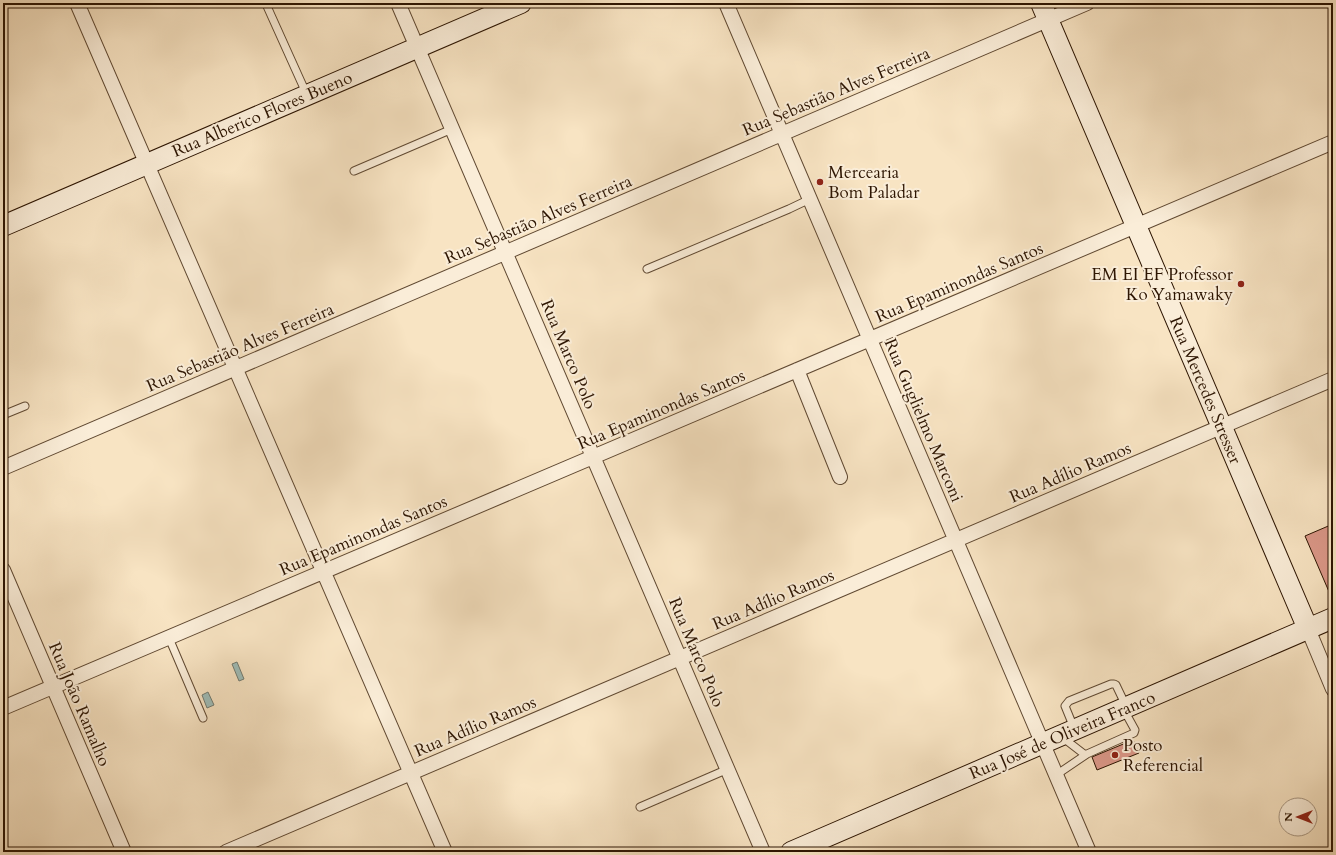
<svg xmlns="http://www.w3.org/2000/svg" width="1336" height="855" font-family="Cardo,serif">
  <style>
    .water { fill: #9fbeba; stroke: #717a70 }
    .building { fill: #db9889; stroke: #2d1502 }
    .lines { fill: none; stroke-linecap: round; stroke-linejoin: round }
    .lane-casing { stroke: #604932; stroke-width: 9 }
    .street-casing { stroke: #604932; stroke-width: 16 }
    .secondary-casing { stroke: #2d1502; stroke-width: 22 }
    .lane { stroke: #faedd8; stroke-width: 7 }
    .street { stroke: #faedd8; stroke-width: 14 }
    .secondary { stroke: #faedd8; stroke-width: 20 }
    .poi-dot { fill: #8f2418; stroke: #faedd8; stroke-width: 1.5 }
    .labels { text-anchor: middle; stroke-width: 4; stroke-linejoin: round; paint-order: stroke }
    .street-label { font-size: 17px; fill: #2d1502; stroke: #faedd8 }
    .poi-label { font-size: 17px; fill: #2d1502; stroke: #faedd8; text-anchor: start }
  </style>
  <rect width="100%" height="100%" fill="#f8e4c3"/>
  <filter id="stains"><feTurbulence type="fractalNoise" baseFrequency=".005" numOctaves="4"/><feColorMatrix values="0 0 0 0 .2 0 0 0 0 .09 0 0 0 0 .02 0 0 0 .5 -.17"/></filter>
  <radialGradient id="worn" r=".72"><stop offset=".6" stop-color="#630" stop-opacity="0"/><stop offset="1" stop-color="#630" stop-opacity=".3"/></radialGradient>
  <path class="water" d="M237,662L244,679L239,681L232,664Z
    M208,692L214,705L207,708L202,695Z"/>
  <path class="building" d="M1333,524V601L1305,536Z
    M1133,740L1139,753L1097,770L1092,757Z"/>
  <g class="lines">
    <defs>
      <path id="lane" d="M266,4L307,95
        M354,171L452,129
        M647,269L789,209L810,199
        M3,415L25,406
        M169,638L203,718
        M1074,728L1065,706L1069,701L1111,684H1114L1116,685L1126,706
        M1062,737L1084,754H1087L1134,733L1135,730L1124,710
        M1056,775L1087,754
        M640,807L728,769"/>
      <path id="street" d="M77,3L445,852
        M398,3L763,852
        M726,3L1089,852
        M797,370L840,477
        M3,468L1087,3
        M3,570L124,852
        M1308,629L1333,689
        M3,708L1333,142
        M226,852L1333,379"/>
      <path id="secondary" d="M1041,3L1308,629
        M3,226L521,3
        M791,852L1333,618"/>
    </defs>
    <use href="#lane" class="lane-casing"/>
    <use href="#street" class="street-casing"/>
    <use href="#secondary" class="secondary-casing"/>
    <use href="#lane" class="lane"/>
    <use href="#street" class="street"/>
    <use href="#secondary" class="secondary"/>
  </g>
  <g class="poi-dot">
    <circle cx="820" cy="182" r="4"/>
    <circle cx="1241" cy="284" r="4"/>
    <circle cx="1115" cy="755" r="4"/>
  </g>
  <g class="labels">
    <g class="street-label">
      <text transform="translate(836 91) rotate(-23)" y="6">Rua Sebastião Alves Ferreira</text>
      <text transform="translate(262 114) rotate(-23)" y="6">Rua Alberico Flores Bueno</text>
      <text transform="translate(538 219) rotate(-23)" y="6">Rua Sebastião Alves Ferreira</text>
      <text transform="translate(959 282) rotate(-23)" y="6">Rua Epaminondas Santos</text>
      <text transform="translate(240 347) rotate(-23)" y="6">Rua Sebastião Alves Ferreira</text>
      <text transform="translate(569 354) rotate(67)" y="6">Rua Marco Polo</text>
      <text transform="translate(1206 390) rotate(67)" y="6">Rua Mercedes Stresser</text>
      <text transform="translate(661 409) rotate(-23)" y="6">Rua Epaminondas Santos</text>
      <text transform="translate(924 420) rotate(67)" y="6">Rua Guglielmo Marconi</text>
      <text transform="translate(1070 472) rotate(-23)" y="6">Rua Adílio Ramos</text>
      <text transform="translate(363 535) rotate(-23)" y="6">Rua Epaminondas Santos</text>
      <text transform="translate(773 599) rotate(-23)" y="6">Rua Adílio Ramos</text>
      <text transform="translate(697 652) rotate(67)" y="6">Rua Marco Polo</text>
      <text transform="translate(80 704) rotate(67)" y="6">Rua João Ramalho</text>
      <text transform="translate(475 726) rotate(-23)" y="6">Rua Adílio Ramos</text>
      <text transform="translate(1062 735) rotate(-23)" y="6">Rua José de Oliveira Franco</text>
    </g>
    <g class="poi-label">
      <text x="828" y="178">Mercearia<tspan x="828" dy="20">Bom Paladar</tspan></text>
      <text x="1233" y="280" text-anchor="end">EM EI EF Professor<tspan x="1233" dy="20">Ko Yamawaky</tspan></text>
      <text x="1123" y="751">Posto<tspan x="1123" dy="20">Referencial</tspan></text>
    </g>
  </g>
  <rect width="1336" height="855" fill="none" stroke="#f8e4c3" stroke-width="16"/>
  <rect x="4" y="4" width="1328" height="847" fill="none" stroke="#2d1502" stroke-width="2"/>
  <rect x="8" y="8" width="1320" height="839" fill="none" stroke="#2d1502"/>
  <g transform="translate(1298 817) rotate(270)"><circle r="19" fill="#faedd8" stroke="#a89782"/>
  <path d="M0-3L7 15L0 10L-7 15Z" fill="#8f2418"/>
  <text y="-6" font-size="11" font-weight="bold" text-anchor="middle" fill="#2d1502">N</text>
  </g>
  <rect width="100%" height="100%" filter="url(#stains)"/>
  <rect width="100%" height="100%" fill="url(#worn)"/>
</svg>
